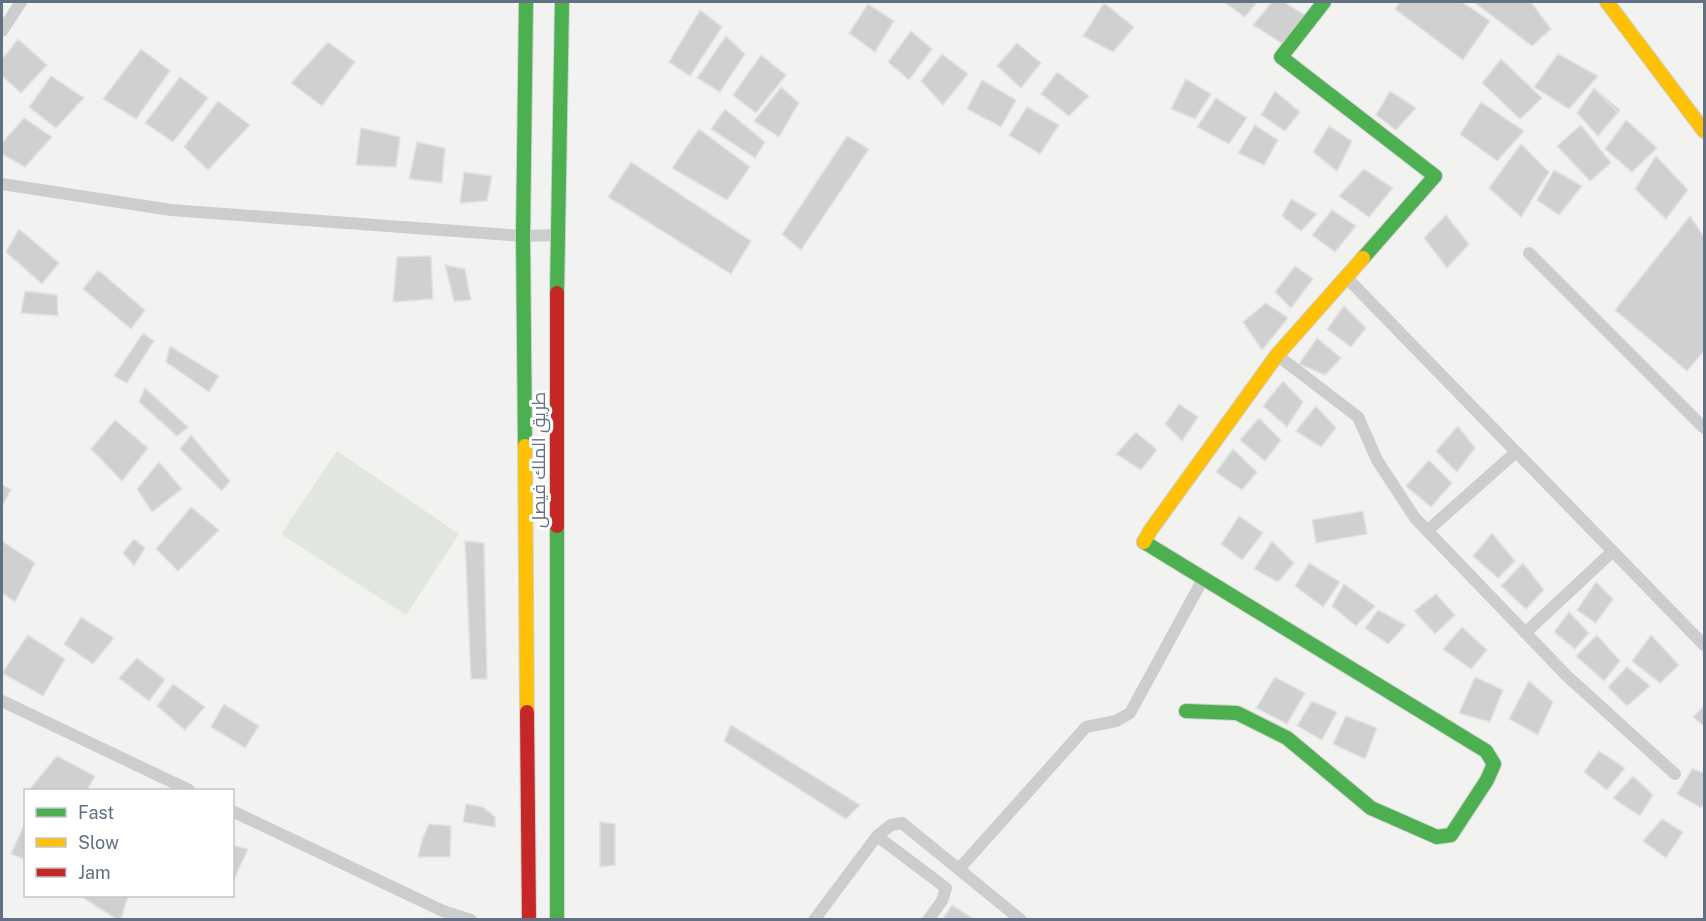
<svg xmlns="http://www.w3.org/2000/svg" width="1706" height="921" font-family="'Public Sans',Cairo,sans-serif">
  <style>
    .pitch { fill: #e1e6de }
    .building { fill: #cfd0d0; stroke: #e2e2e0; stroke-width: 1.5 }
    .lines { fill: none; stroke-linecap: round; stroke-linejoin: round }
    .fast-casing { stroke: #d0d1d1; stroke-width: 16 }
    .slow-casing { stroke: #d0d1d1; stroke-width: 16 }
    .jam-casing { stroke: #d0d1d1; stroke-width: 16 }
    .street { stroke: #cccdcd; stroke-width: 12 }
    .fast { stroke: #4caf50; stroke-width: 14 }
    .slow { stroke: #ffc107; stroke-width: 14 }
    .jam { stroke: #c62828; stroke-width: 14 }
    .labels { text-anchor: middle; stroke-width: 6; stroke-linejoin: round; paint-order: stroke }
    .street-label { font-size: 18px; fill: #617082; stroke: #fff }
  </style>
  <rect width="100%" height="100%" fill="#f2f3f0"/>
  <path class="pitch" d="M337,451L459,534L406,615L281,534Z"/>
  <path class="building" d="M1224,2H1257L1245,17Z
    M1272,2H1284L1306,16L1283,44L1253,25Z
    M1400,2H1462L1490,21L1463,60L1395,9Z
    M1474,2H1531L1551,29L1532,46Z
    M1104,3L1134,27L1113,52L1083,36Z
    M868,4L894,21L875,52L849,33Z
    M700,10L722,27L690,76L669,62Z
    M911,31L932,49L909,80L888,62Z
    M726,36L745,54L720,92L697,78Z
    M18,39L47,65L21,93L2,76V59Z
    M328,42L355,62L322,106L291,83Z
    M1017,43L1041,63L1021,88L997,66Z
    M141,49L170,71L136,119L103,99Z
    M942,54L968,74L943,105L921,81Z
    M1558,54L1598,76L1569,109L1534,87Z
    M761,55L786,75L756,113L733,95Z
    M1501,59L1542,98L1520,119L1482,83Z
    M1057,72L1089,96L1069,116L1041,94Z
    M51,76L84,98L56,128L29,107Z
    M180,77L208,98L173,142L145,123Z
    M1186,79L1211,94L1195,119L1171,109Z
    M982,80L1016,100L1001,127L967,109Z
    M781,87L799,103L779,137L754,121Z
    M1594,88L1620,110L1598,136L1577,113Z
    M1594,88L1618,113L1598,136L1577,113Z
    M1275,91L1300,112L1285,131L1261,115Z
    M1390,91L1416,108L1396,130L1376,115Z
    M1216,98L1247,118L1229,144L1197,127Z
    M218,101L250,125L208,170L184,147Z
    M1481,102L1524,131L1497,161L1460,134Z
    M1027,107L1059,125L1040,154L1009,135Z
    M725,109L765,142L755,158L711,129Z
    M24,118L52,137L25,167L2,154V143Z
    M1626,120L1657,148L1632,172L1605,149Z
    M1255,125L1278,140L1264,165L1238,153Z
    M1581,125L1611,163L1590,181L1557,146Z
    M1329,126L1352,141L1337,171L1313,152Z
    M361,128L400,137L396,167L356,165Z
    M699,129L750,167L727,200L672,168Z
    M847,136L869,149L801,250L782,234Z
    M417,142L445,148L442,183L409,179Z
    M1521,144L1549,172L1521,217L1489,188Z
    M1656,156L1688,190L1666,219L1635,189Z
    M631,162L751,241L731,274L608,197Z
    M1364,169L1393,188L1369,217L1339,196Z
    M1554,170L1582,186L1559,215L1537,200Z
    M464,172L492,176L487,201L460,203Z
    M1291,199L1317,214L1301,231L1282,216Z
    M1332,210L1356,226L1335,252L1312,235Z
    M1446,215L1469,244L1447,268L1424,238Z
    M1690,216L1704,237V351L1687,371L1615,310Z
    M19,229L59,263L42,284L6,252Z
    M431,256L433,299L393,302L397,257Z
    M445,265L465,269L471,300L454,301Z
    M1295,266L1313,279L1291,308L1275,292Z
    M98,270L145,310L131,329L83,289Z
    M25,291L57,295L58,316L21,313Z
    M1266,303L1288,318L1262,350L1243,322Z
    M1344,306L1366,328L1351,347L1327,329Z
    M143,333L154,341L127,383L114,376Z
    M1317,338L1341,358L1325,375L1299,364Z
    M170,346L219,376L209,392L166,362Z
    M1283,381L1303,402L1287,427L1263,406Z
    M145,388L188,427L177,436L139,402Z
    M1179,404L1198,417L1182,441L1165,424Z
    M1316,406L1336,428L1321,447L1296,431Z
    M1259,418L1281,440L1265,461L1240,440Z
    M115,420L148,448L122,481L91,449Z
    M1458,426L1475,448L1457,472L1436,451Z
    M1136,432L1157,450L1141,470L1116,454Z
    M191,435L230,481L222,491L180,449Z
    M1233,449L1257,472L1242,490L1216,472Z
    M1429,460L1452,483L1431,507L1406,486Z
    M159,462L182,489L152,512L137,489Z
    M2,484L11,490L2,506Z
    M191,507L219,530L178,571L156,549Z
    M1363,511L1367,534L1316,543L1312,520Z
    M1239,516L1263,533L1242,560L1221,544Z
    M1492,533L1515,561L1498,578L1473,556Z
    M134,539L145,548L134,566L123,553Z
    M2,541L35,563L15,602L2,593Z
    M465,541L484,543L487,679H471Z
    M1272,541L1294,563L1278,582L1254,569Z
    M1309,563L1340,582L1323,607L1295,586Z
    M1523,563L1544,590L1526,609L1501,586Z
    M1596,582L1613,599L1596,623L1577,610Z
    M1344,584L1375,606L1356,626L1332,606Z
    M1436,594L1455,615L1435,634L1414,611Z
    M1378,610L1406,625L1388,644L1365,628Z
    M1569,612L1589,633L1575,649L1554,632Z
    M81,617L114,638L93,664L64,644Z
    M1462,627L1487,650L1471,669L1443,649Z
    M28,635L65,659L43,696L2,673Z
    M1597,635L1620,661L1604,681L1576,656Z
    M1651,635L1679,665L1660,683L1632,661Z
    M137,658L165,680L149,701L119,678Z
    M1627,667L1650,686L1627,706L1608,687Z
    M1275,677L1305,693L1287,724L1256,708Z
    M1475,677L1503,690L1490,722L1459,713Z
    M1529,681L1553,702L1538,735L1509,719Z
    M173,684L205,707L185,730L157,706Z
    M1312,701L1337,712L1322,740L1297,726Z
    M224,704L259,726L245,748L211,727Z
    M1704,706V726L1693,717Z
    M1346,716L1377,728L1365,759L1333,744Z
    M731,725L860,805L846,819L724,741Z
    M1599,751L1625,768L1607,790L1584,772Z
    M57,756L95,776L87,790H29Z
    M1692,769L1704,773V803L1701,808L1677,794Z
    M1633,776L1653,795L1640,816L1613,798Z
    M466,804L483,807L495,817V827L463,822Z
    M1662,819L1683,832L1666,858L1643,841Z
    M26,821V860L11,854Z
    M600,822L615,824V865L600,867Z
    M429,824L451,826L450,857H418L422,840Z
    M232,845L248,849L232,884Z
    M80,896H128L121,920H118Z
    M952,905L975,920H942Z"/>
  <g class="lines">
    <defs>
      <path id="fast" d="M1324,2L1281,57L1435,176L1363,258
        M557,293L562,2
        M525,446L523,236L526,2
        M557,526V920
        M1144,542L1486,751L1494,764L1487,780L1451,835L1437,837L1371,808L1287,738L1237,713L1186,711"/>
      <path id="slow" d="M1607,2L1704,131
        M525,446L527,712
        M1144,542L1150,531L1277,355L1363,258"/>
      <path id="jam" d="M557,293V526
        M527,712L529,920"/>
    </defs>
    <use href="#fast" class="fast-casing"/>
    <use href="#slow" class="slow-casing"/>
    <use href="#jam" class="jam-casing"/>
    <path class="street" d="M2,31L21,2
      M2,184L171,210L523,236L557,235
      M1529,253L1704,428
      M1346,277L1704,645
      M1277,355L1358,417L1377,460L1415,518L1567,676L1675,774
      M1427,531L1516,452
      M1525,633L1613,551
      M2,701L189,790
      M232,811L443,911L471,920
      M877,836L946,888L942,901L928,920
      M959,869L1086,727L1116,721L1130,713L1203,579
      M814,920L877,836L891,825L902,823L1021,920"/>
    <use href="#fast" class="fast"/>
    <use href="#slow" class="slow"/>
    <use href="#jam" class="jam"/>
  </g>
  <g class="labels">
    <g class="street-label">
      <text transform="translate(539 460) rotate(-90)" y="6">طريق الملك فيصل</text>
    </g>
  </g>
  <rect width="1706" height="921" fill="none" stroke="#617082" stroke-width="6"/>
  <rect x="24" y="789" width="210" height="108" fill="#ffffff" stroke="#c0c6cd" stroke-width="1.5"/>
  <rect x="36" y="808" width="30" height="9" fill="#4caf50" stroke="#c0c6cd" stroke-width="1.5"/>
  <text x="78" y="819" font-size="18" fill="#617082">Fast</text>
  <rect x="36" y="838" width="30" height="9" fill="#ffc107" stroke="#c0c6cd" stroke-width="1.5"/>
  <text x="78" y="849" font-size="18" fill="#617082">Slow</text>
  <rect x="36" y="868" width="30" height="9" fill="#c62828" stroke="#c0c6cd" stroke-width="1.5"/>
  <text x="78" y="879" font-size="18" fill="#617082">Jam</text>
</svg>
